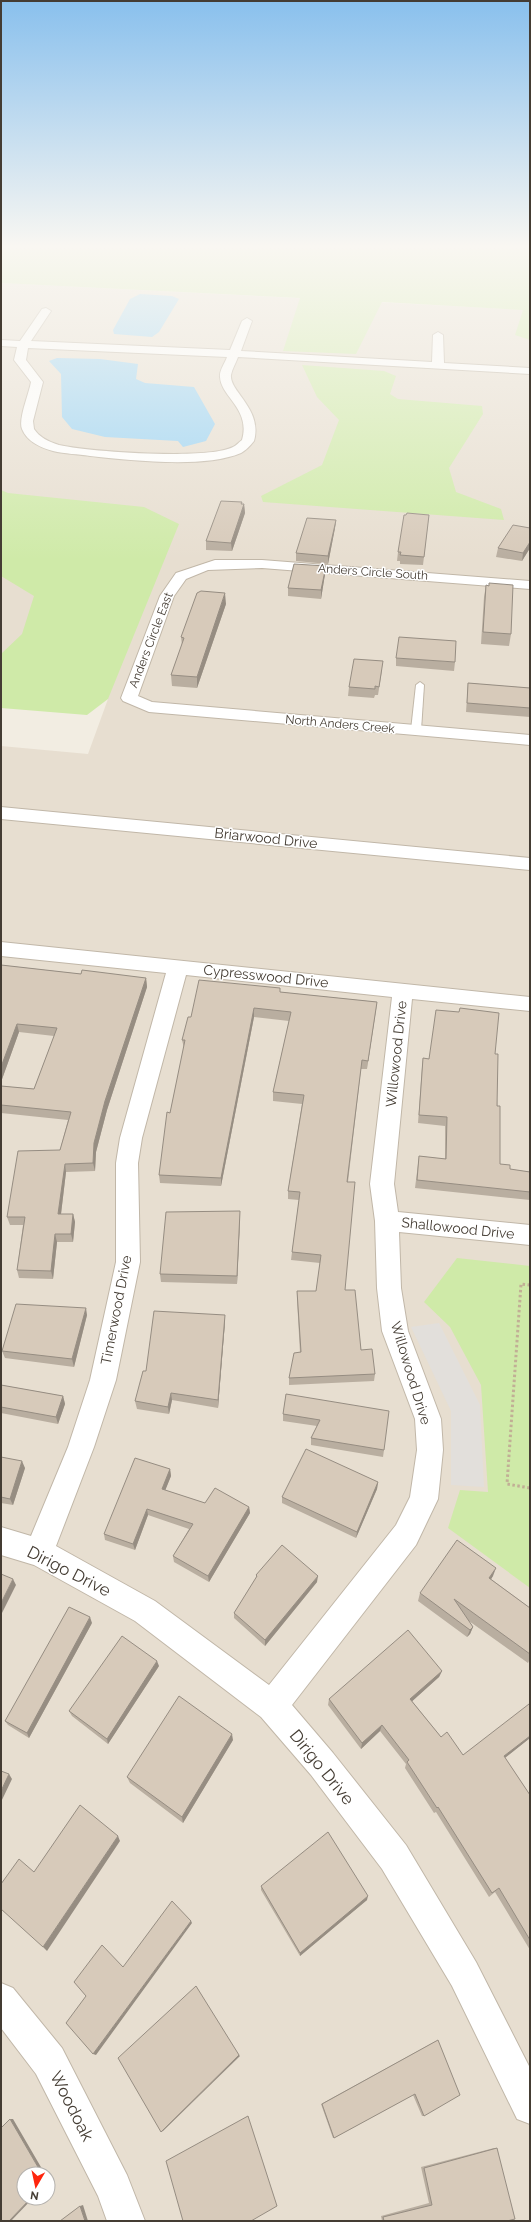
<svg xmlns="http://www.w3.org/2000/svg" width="531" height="2222" font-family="Raleway,sans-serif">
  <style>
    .residential { fill: #e7ded0; fill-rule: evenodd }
    .green { fill: #cfeaa8 }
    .parking { fill: #e2dfdb }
    .water { fill: #9ad3f4 }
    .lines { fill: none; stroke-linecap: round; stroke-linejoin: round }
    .service-casing { stroke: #c1b7a8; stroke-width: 2 }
    .minor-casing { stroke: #c1b7a8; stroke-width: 2 }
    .path { stroke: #c1af95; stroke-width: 3; stroke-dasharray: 2.5 2.5; stroke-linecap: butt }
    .service { fill: #fff; fill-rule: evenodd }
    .minor { fill: #fff; fill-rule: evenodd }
    .wall { fill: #b9aea0 }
    .shaded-wall { fill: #968d82 }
    .building { fill: #d7caba; stroke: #968d82 }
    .labels { text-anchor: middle; stroke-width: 3; stroke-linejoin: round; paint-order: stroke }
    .far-street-label { font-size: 12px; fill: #443c33; stroke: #fff }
    .street-label { font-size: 14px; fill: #443c33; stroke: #fff }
    .near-street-label { font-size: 17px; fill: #443c33; stroke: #fff }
  </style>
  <rect width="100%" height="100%" fill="#f2ede2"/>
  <path class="residential" d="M1,283L530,310V2221H1V746L88,754L108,699L1,690ZM24,2174H48V2198H24Z"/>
  <path class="green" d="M1,249H530V340L515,335L523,310L382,302L356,354L283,351L300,298L1,283Z
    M302,365L384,371L396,376L390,394L398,399L482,406L483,414L449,468L456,492L501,509L504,520L263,502L261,496L322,465L339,420L317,397Z
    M1,490L8,493L144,507L179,524L108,699L87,715L1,708V654L22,634L34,596L1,576Z
    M457,1258L530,1266V1588L448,1528L460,1490L488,1492L481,1385L450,1327L424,1302Z"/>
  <path class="parking" d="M439,1323L480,1405L484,1487L451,1485V1411L411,1327Z"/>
  <path class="water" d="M140,294L172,296L179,299L159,332L152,337L114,334L113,330L130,299Z
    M57,358L100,359L138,364L136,379L145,383L194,387L215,424L206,441L183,447L178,441L105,437L72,429L62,417L61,374L49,361Z"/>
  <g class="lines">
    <defs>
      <path id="service" d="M420,682L424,685L421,730L416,733L411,730L416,685Z"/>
      <path id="minor" d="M46,308L51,311L31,341L230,350L242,321L247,318L252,321L241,351L432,362L433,335L438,332L443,335L444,363L530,368V374L238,357C236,363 232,369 231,375C229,391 263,409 254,441C251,445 245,451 241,453C203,469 130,460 90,456C78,454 65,454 53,451C42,448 27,442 22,429C18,419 29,394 31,382L14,360L17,347L1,346V340L20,341L42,309ZM28,348L227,357C225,363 219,371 220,377C221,397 251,409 242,440C239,442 236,446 233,447C208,460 89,452 59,445C49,442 39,437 34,429L33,421L43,382L26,360Z
        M215,560H262L530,581V589L262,568L208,570L186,579L174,596L138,696L152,702L530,735V745L149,712L123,701L121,698L160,596L176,573Z
        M1,807L530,858V870L1,819Z
        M1,942L530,997V1011L412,999L394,1184L398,1212L530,1225V1245L399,1232L401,1288L408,1331L441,1419L443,1450L438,1499L416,1545L292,1705L333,1753L406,1845L476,1962L530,2068V2124L517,2119L452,1986L382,1869L311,1775L261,1717L135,1621L34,1565L1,1555V1527L31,1536L68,1447L90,1380L116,1262V1163L120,1138L166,973L1,956ZM186,975L392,997L370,1184L375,1221L377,1288L382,1331L415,1419L417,1450L410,1497L396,1525L269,1685L155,1601L56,1546L94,1447L116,1380L140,1262L138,1163L142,1138Z
        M1,1983L13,1988L62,2048L127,2175L145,2221H107L98,2196L36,2074L1,2028Z"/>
    </defs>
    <use href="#service" class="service-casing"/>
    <use href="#minor" class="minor-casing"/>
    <path class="path" d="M530,1285L521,1284L507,1484L530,1488"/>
    <use href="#service" class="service"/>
    <use href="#minor" class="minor"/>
  </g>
  <path class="wall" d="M242,504H244L245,513L232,551L206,550V541Z
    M406,515H429L423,565L400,564V561H397L398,552Z
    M336,520L335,528L328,564L296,561V553Z
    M530,528V548L522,561L496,557L498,548Z
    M326,566L325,574L321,599L288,596V588Z
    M489,583L511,634L509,646L481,644L484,597L486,585L489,586Z
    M226,604L197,688L172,686L171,675L182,645L181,637Z
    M396,658L455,662L454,671L396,666Z
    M382,670L378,695H375L374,698L348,696L349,687Z
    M468,683L530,688V717L466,712Z
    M1,965L81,974L146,978L147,987L107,1110L96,1152L95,1171L66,1172L61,1214H73L75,1222L73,1242H57L53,1279L19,1278L17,1270L23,1225H10L7,1217L60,1150L68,1120L1,1113V1086L34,1089L54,1036L19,1032L1,1082Z
    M280,988V992L377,1002L367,1069H361L348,1182L345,1290L361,1350L375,1374L374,1381L289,1385V1378L300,1353L297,1299V1291H316L320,1263L291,1260L292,1252L299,1200L288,1199V1191L302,1104L273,1101V1092L289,1021L254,1017L221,1186L160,1183L159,1175L170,1113L184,1048L182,1040L191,1017Z
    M495,1054L500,1164L510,1169L530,1172V1200L415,1188L419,1156L445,1159V1126L418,1123L422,1067L423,1058L429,1059Z
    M240,1219L237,1284L161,1282L160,1274Z
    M87,1315L74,1367L5,1358L2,1351Z
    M225,1322L218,1408L172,1400L169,1414L137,1409L135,1401L146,1371Z
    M1,1385L63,1396L65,1404L58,1424L1,1413Z
    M286,1394L384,1450L383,1457L311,1445V1438L317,1426L283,1421V1414Z
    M1,1457L25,1468L13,1505L1,1503Z
    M170,1469L171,1476L165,1490L205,1503L249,1507L250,1513L209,1582L174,1562L173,1556L189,1529L148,1515L135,1550L105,1540L104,1534Z
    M378,1482L377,1489L356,1538L282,1503V1497Z
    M256,1575L317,1582L265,1646L234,1618V1613L256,1578Z
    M493,1576L491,1579L530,1608V1659L528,1663L469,1621L473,1627L470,1634L467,1637L418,1601L420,1593Z
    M92,1623L29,1738L8,1725L5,1721Z
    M159,1666L108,1744L72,1716L69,1711Z
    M442,1671L439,1677L412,1701L441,1737L463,1755L530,1706V1738L505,1758L530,1795V1950L495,1892L489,1897L436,1812L434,1813L405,1768L406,1764L380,1731L361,1749L328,1705L329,1699Z
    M233,1740L183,1823L130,1783L127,1777Z
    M261,1886L367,1900L300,1956L261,1890Z
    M436,2041L424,2116H422L413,2095L334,2138H333L321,2104Z
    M494,2148H497L507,2221H382L381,2216L429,2203L421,2167Z"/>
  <path class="shaded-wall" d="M244,504L245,513L232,551L231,543Z
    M336,520L335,528L328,564V556Z
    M530,542V548L522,561L523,553Z
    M326,566L325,574L321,599V590Z
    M225,593L226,604L197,688V677Z
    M146,978L147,987L107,1110L96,1152L95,1171L93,1163L94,1143L105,1101Z
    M377,1002L376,1010L367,1069L368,1061Z
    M254,1008V1017L221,1186V1178Z
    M17,1024L19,1032L1,1082V1067Z
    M65,1164L66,1172L60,1222L58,1214Z
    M240,1211V1219L237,1284V1276Z
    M73,1214L75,1222L73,1242L71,1234Z
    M55,1234L57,1242L53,1279L51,1271Z
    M86,1308L87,1315L74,1367L72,1359Z
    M225,1315V1322L218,1408V1400Z
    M171,1393L172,1400L169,1414L168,1407Z
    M63,1396L65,1404L58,1424L56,1417Z
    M22,1461L25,1468L13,1505L10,1499Z
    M170,1469L171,1476L163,1496L162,1489Z
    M378,1482L377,1489L356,1538L357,1532Z
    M249,1507L250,1513L209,1582L208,1576Z
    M147,1509L148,1515L135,1550L133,1544Z
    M496,1568L493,1576L486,1587L489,1578Z
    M318,1576L317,1582L265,1646V1640Z
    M13,1579L16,1585L1,1615V1603Z
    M90,1617L92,1623L29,1738L27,1733Z
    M473,1627L470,1634L467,1637L470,1630Z
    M157,1661L159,1666L108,1744L107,1739Z
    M442,1671L439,1677L408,1705L410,1699Z
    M382,1725L380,1731L361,1749L362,1743Z
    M232,1734L233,1740L183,1823L182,1817Z
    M530,1736V1738L501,1761L504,1756Z
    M9,1774L12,1779L1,1802V1791Z
    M118,1836L120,1841L47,1951L43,1947Z
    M368,1896L367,1900L300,1956V1953Z
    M191,1921L192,1923L96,2055L93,2054Z
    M239,2055L240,2056L163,2131L161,2132Z
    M10,2119H13L45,2174H42Z
    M31,2198H33L11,2221H9Z
    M83,2205L88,2221H85L80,2206Z"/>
  <path class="building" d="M221,501L242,502L241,504H244L231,543L206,541Z
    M407,513L429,515L424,557L400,555L401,552H398L404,515H406Z
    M307,518L336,520L328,556L296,553Z
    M513,525L530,528V542L523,553L498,548Z
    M294,564L326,566L321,590L288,588Z
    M489,583L513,585L511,634L483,632L486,585L489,586Z
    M201,591L225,593L197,677L171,675L184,638L181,637L197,593Z
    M399,637L456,641L455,662L396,658Z
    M354,659L383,661L379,687L375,686V689L349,687Z
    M468,683L530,688V708L467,703Z
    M1,965L81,974L82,970L146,978L105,1101L94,1143L93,1163L65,1164L58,1214H73L71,1234H55L51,1271L17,1270L25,1217H7L18,1151L60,1150L71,1112L1,1105V1086L34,1089L57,1028L17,1024L1,1067Z
    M199,980L280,988V992L377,1002L368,1061L362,1060L347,1182H355L345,1290H355L361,1350L372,1349L375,1374L289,1378L294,1353L301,1352L297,1291H316L321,1255L292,1252L300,1192L288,1191L304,1095L273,1092L291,1012L254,1008L221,1178L159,1175L167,1112L170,1113L185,1040H182L188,1017H191Z
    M460,1008L499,1013L495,1054H498L497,1106H500V1164L510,1165V1169L530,1172V1192L417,1180L419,1156L446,1159L447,1117L419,1115L423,1058L429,1059L436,1010L459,1012Z
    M240,1211L237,1276L160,1274L166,1212Z
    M16,1304L86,1308L72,1359L2,1351Z
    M154,1311L225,1315L218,1400L171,1393L168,1407L135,1401L143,1371H146Z
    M1,1385L63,1396L56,1417L1,1407Z
    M286,1394L389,1411L384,1450L311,1438L320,1420L283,1414Z
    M306,1449L378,1482L357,1532L282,1497Z
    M1,1457L22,1461L10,1499L1,1497Z
    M135,1458L170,1469L162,1489L205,1503L215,1488L249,1507L208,1576L173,1556L193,1524L147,1509L133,1544L104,1534Z
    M457,1540L496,1568L489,1578L530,1608V1654L454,1599L473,1627L470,1630L420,1593Z
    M282,1545L318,1576L265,1640L234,1613L257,1576L256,1575Z
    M1,1574L13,1579L1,1603Z
    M69,1607L90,1617L27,1733L5,1721Z
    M408,1630L442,1671L410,1699L441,1737L447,1732L463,1755L529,1704L530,1706V1736L504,1756L530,1795V1940L499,1888L492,1893L438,1807L437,1808L407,1762L409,1760L382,1725L362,1743L329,1699Z
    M122,1636L157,1661L107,1739L69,1711Z
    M179,1696L232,1734L182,1817L127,1777Z
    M1,1771L9,1774L1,1791Z
    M80,1805L118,1836L43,1947L1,1909V1884L19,1859L34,1872Z
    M328,1832L368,1896L300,1953L261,1886Z
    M172,1901L191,1921L93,2054L66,2023L86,1996L74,1982L102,1945L123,1967Z
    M196,1986L239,2055L161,2132L118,2058Z
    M438,2040L460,2095L424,2116L415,2094L334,2138L322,2104Z
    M248,2116L277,2206L251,2221H183L166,2161Z
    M10,2119L42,2174H24V2198H31L9,2221H1V2128Z
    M497,2148L515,2219L507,2221H384L383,2217L432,2205L424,2168Z
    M80,2206L85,2221H60Z"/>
  <linearGradient id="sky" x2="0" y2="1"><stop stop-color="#89c0ed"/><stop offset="0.44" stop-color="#f9f7f2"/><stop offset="1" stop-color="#f9f7f2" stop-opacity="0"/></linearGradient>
  <rect width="531" height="560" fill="url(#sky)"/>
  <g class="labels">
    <g class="far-street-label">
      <text transform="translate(373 572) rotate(4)" y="4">Anders Circle South</text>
      <text transform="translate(151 640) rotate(-69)" y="4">Anders Circle East</text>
      <text transform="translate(340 724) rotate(5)" y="4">North Anders Creek</text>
    </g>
    <g class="street-label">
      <text transform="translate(266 838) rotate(6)" y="5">Briarwood Drive</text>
      <text transform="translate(266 976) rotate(6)" y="5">Cypresswood Drive</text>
      <text transform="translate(396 1054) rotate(-84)" y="5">Willowood Drive</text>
      <text transform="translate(458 1228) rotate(6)" y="5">Shallowood Drive</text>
      <text transform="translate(116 1310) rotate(-79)" y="5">Timerwood Drive</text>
      <text transform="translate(411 1373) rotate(73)" y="5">Willowood Drive</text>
    </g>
    <g class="near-street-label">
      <text transform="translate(69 1571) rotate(27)" y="6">Dirigo Drive</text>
      <text transform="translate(322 1767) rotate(51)" y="6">Dirigo Drive</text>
      <text transform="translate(72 2106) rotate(63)" y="6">Woodoak</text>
    </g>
  </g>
  <rect width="531" height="2222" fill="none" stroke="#443c33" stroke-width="4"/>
  <g transform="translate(36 2186) rotate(189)"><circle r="19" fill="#ffffff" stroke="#b4b1ad"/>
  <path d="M0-3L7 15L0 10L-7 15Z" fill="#ff250d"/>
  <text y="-6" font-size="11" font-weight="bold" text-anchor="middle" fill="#443c33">N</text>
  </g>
</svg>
